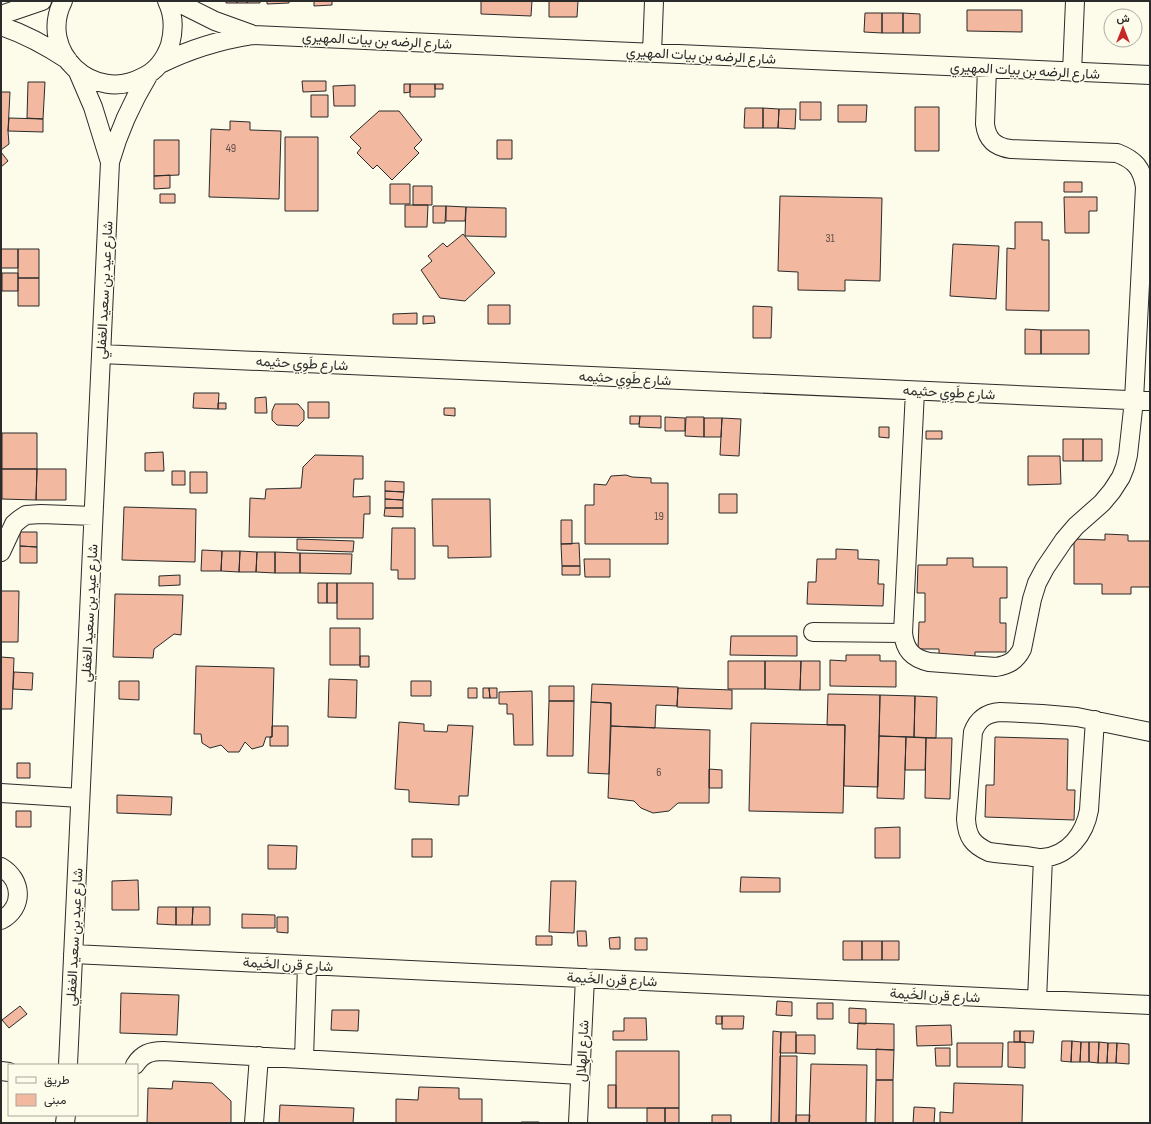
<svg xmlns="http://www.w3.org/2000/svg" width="1151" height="1124" font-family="'Sofia Sans Condensed',Vazirmatn,sans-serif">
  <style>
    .building { fill: #f2b8a0; stroke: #2b2b2b }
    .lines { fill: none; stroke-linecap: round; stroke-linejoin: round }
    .minor-casing { stroke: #2b2b2b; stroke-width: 20 }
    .minor { stroke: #fdfbea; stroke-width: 18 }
    .labels { text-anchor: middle; stroke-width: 3; stroke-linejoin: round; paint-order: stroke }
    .number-label { font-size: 12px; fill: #5d4e48 }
    .street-label { font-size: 14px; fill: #2b2b2b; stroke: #fdfbea }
  </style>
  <rect width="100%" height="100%" fill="#fdfbea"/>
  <path class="building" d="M226,1H237V3H226Z
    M237,1H247V3H237Z
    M247,1H260V3H247Z
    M267,1H289V3L267,4Z
    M314,1H332V5L314,6Z
    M481,1H532L531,16L481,14Z
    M549,1H578L577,17H549Z
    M967,10H1022V32L967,31Z
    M865,13H882V33L864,32Z
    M882,13H903V33H882Z
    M903,13L920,14V33H903Z
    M302,81H326V91L303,92Z
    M28,82H45L43,119L27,118Z
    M404,84H410V92L404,93Z
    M410,84H435V97H410Z
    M435,84H443V89H435Z
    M355,85V106H334L333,86Z
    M1,92H10L8,131L9,144L1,150Z
    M311,95H328V117H311Z
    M800,102H821V120H800Z
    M838,105H867L866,122H838Z
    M915,107H939V151H915Z
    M745,108H763V128H744Z
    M763,108L779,109L778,128H763Z
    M779,109H796L795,129L778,128Z
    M379,111H399L422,140L414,148L419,153L392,180L377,165L373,169L357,153L361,148L350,137Z
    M9,118L43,119V132L8,131Z
    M230,121L250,122V130L281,131L279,199L209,197L211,129L230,130Z
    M285,137H318V211H285Z
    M154,140H179V175L154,176Z
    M497,140H512V159H497Z
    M1,152L8,161L1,167Z
    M170,175V188L154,189V176Z
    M1064,182H1082V192H1064Z
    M390,184H410V204H390Z
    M413,186H432V205H413Z
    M160,194H175V203H160Z
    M780,196L882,198L880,281L845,280V291L798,290V272L778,271Z
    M1064,197H1097V211H1089V233H1065Z
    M405,205H428L427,227H405Z
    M433,206H446L445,223H433Z
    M446,206L466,207L465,221H446Z
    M466,207L506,208V237L465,236Z
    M1015,222H1042V240H1049V311L1006,310L1007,248L1015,249Z
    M463,234L495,273L465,301L440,298L421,270L432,261L428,256L443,243L447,247Z
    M953,244L999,246L996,299L950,296Z
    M1,249H18V268H1Z
    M18,249H39V278H18Z
    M2,273H18V291H2Z
    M18,278H39V306H18Z
    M488,305H510V324H488Z
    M753,306L772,307L771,338H753Z
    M417,313V324H393V314Z
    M423,316H434L435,323L423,324Z
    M1025,329L1041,330V354H1025Z
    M1041,330H1089V354H1041Z
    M194,393H219L218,409L193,408Z
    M266,397L267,413H255V398Z
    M308,402H329V418H308Z
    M218,403H226V409H218Z
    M275,404H298L304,411V420L298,426L277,425L272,420V411Z
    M444,408H455V416L444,415Z
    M630,416H640L639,424H630Z
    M640,416H661V428L639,427Z
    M665,417L685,418V431H665Z
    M686,417H704V437L685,436Z
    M704,418H722L721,437H704Z
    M722,418L741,419L739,456L720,455Z
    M879,427H889V438L879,437Z
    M926,431H942V439H926Z
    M2,433H37V469H2Z
    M1063,439H1083V461H1063Z
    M1083,439H1102V461H1083Z
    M163,452L164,471H145V453Z
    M315,455L363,456V479H354L353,497L370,496V514H364L363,538L249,537L250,498L265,499L266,489L301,488L303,467Z
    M1028,456H1060L1061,484L1028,485Z
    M2,469H37L36,500L2,499Z
    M37,469H66V500H36Z
    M172,471H185V485H172Z
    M190,472H207V493H190Z
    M626,475L632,477L651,478V483H668V544H585V505H594V484L606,485L611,476Z
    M385,481L404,482V492L385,491Z
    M385,491L404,492L403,500L385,499Z
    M719,494H737V513H719Z
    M385,499L403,500V508H385Z
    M432,499H490L491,557L448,558V546H433Z
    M124,507L196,509L195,562L122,560Z
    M385,508H403V517L384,516Z
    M561,520H572V544H561Z
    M392,528H415V579H398V570H391Z
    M20,532H37V547L20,546Z
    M1105,534L1128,535V541H1150V587H1131V594H1102V584H1074V539L1105,540Z
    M297,539L354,541L353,552L297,550Z
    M579,543L580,566H562L561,544Z
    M20,546L37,547V563H20Z
    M836,549L858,550V559L879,560L878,584H884L883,606L807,604L808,582H816L817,559H836Z
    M202,550L222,551L221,571H201Z
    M222,551H240L239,572L221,571Z
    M240,551L257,552L256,572H239Z
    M257,552H275V573L256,572Z
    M275,552L300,553V573H275Z
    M300,553L352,554L351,574L300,573Z
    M947,558H973V567H1007V598H1000V623H1006V652H975V658H939V649H918L919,622H925V593H917L918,565H947Z
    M584,559H610V577H585Z
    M562,566H580V575H562Z
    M180,575V585L159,586V576Z
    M318,583H327V603H318Z
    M327,583H337V603H327Z
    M337,583H373V619H337Z
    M1,591H19L18,642H1Z
    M115,594L183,595L181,635L174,634L154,649L153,658L113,657Z
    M330,628H360V665H330Z
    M731,636H797V656L730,655Z
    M846,655H880V661H896V687L830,686V660L846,661Z
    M360,656H369V667H360Z
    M1,657L14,658L12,709H1Z
    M728,661H765V689H728Z
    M765,661H801L800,690L765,689Z
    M801,661H820V690H800Z
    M196,666L274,668L272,737H266L263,746L252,749L245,742L239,752H228L221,745L210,748L202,743L201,734H194Z
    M14,672L33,673L32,690L13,689Z
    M329,679L357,680L356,718L328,717Z
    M119,681H139V700L119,699Z
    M411,681H431V696H411Z
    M592,684L678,687L677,706L656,705L655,728L611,726V703L591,702Z
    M549,686H574V701H549Z
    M468,688H477V698H468Z
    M483,688H489L490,698H483Z
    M489,688H497V698H490Z
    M678,688L732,690V709L677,707Z
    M532,691L533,745H514L513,714H507V704H499V692Z
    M828,694L880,695L878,787L844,786L845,725H827Z
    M880,695L915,696L914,737L879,736Z
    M915,696L937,697L936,738L914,737Z
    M549,701H574L573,756H547Z
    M591,702L611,703L609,774L588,773Z
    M399,722L424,724V731L447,732L448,725L473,726L468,796H459V805L409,802V790L395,789Z
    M751,723L845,725L843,813L749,811Z
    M272,726H288V746H270V737H272Z
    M611,726L710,730L709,803H678L669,811L653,813L641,808L634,801L608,798Z
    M879,736L906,737L904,799L877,798Z
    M906,737L926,738L925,770H905Z
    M995,737L1068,739L1067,790H1075L1074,820L985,817L986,785H994Z
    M926,738H952L950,799L925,798Z
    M17,763H30V778H17Z
    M709,769L722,770V788H709Z
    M117,795L172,797L171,815L117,813Z
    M16,811H31V827H16Z
    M900,827V858H875V828Z
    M412,839H432V857H412Z
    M268,845L297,846L296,869H268Z
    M741,877L780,878V892H740Z
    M138,880L139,910H112V881Z
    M551,881H576L574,933L549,932Z
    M158,907H176V925L157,924Z
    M176,907H193L192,925H176Z
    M193,907H210V925H192Z
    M242,914L275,915V928H242Z
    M277,917H288V933L277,932Z
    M577,931H586L587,946H578Z
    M536,936H552V945H536Z
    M620,937V949H610L609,938Z
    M635,938H647V950H635Z
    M843,941H862V960H843Z
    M862,941H882V960H862Z
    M882,941H899V960H882Z
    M121,993L179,995L177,1035L120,1033Z
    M777,1001L792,1002V1016L776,1015Z
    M817,1003H833V1019H817Z
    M20,1006L27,1014L9,1028L2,1020Z
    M849,1008L866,1009V1024L849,1023Z
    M332,1010H359L358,1031L331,1030Z
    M716,1016H722V1024H716Z
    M722,1016H744L743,1029H722Z
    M624,1018H646L647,1040H613V1031H624Z
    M858,1023L894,1024V1050L857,1049Z
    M951,1025L952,1045L917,1046L916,1026Z
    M773,1031L781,1032L779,1123H771Z
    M1014,1031H1020V1042H1014Z
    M1020,1031H1034L1033,1043L1020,1042Z
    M781,1032H796V1053H780Z
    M796,1035H815V1054L796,1053Z
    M1062,1041H1072L1071,1062L1061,1061Z
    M1072,1041L1081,1042L1080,1062H1071Z
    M1008,1042H1025V1068L1008,1067Z
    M1081,1042H1089V1062H1080Z
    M1089,1042H1099L1098,1063L1089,1062Z
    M1099,1042L1108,1043L1107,1063H1098Z
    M957,1043H1003L1002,1067H957Z
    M1108,1043H1117L1116,1063H1107Z
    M1117,1043L1129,1044V1064L1116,1063Z
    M935,1048H950V1066H936Z
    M876,1049L894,1050L893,1080H876Z
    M616,1051H679V1108H616Z
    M780,1056H797L796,1123H779Z
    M811,1064L867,1065L866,1123H809Z
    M876,1080H893V1123H875Z
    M173,1081L212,1083L231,1101V1123H147L148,1088L172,1089Z
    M954,1083L1023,1085L1022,1123H940V1112L953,1113Z
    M608,1085H616V1108H608Z
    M419,1087L459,1088V1099H482V1123H396V1099L418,1100Z
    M280,1105L354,1108L353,1123H279Z
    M914,1107L935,1108L934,1123H913Z
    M647,1108H665V1123H647Z
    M665,1108H679V1123H665Z
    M712,1115H731V1123H712Z
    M796,1115H810L809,1123H796Z
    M521,1122H539V1123H521Z"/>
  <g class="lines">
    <defs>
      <path id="minor" d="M63,1C37,52 94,104 143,77C156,71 165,59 170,45C174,30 174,15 167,1
        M175,1L215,21L251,34
        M1,15L42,1
        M1,26C25,34 47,46 68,60
        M652,53L654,1
        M160,64C190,49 220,40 252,35L1150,75
        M78,72L93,107L110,162
        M1072,72L1075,1
        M101,354L1150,401
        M915,391L903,633C905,650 912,658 929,662L996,667C1008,665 1016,661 1022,649L1032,599L1037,583L1045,568L1064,540L1076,526L1102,503L1112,491L1121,477L1125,467L1128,455L1134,400L1145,187C1142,168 1135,160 1117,153L1011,149C995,147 987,140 985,124L987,68
        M1,552L14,524L20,519L26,515L41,514L93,516
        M813,632L903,633
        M1095,720L1089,810C1085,833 1069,856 1042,858C1037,858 1032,857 1027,856C1014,855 1002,854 989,852C973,845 967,837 966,819L973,732C978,719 986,713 1000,712L1042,714L1077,717L1150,732
        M1,793L80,798
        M1,867C23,880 24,908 1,920
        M73,954L1150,1005
        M1037,1000L1043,858
        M304,1059L307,965
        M68,1065L110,162C119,130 132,102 149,74
        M135,1065C142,1054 150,1051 163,1051L580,1075
        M1,1071L9,1072
        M65,1123L66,1115
        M254,1123L259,1056
        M578,1123L585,978"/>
    </defs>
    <use href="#minor" class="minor-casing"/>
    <use href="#minor" class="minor"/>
  </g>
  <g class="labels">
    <g class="number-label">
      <text x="231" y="152">49</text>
      <text x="830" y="242">31</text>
      <text x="659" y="520">19</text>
      <text x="659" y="776">6</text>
    </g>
    <g class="street-label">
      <text transform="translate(377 40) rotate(3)" y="5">شارع الرضه بن بيات المهيري</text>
      <text transform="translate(701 55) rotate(3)" y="5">شارع الرضه بن بيات المهيري</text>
      <text transform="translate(1025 70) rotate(3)" y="5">شارع الرضه بن بيات المهيري</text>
      <text transform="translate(104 290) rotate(-87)" y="5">شارع عيد بن سعيد الغفلي</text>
      <text transform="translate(302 363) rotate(3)" y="5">شارع طَوِي حثيمه</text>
      <text transform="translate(625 378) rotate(3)" y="5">شارع طَوِي حثيمه</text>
      <text transform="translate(949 392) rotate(3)" y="5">شارع طَوِي حثيمه</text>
      <text transform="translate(89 613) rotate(-87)" y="5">شارع عيد بن سعيد الغفلي</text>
      <text transform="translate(74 937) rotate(-87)" y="5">شارع عيد بن سعيد الغفلي</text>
      <text transform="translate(288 964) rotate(3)" y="5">شارع قرن الخَيمة</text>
      <text transform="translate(612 979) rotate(3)" y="5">شارع قرن الخَيمة</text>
      <text transform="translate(935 995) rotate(3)" y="5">شارع قرن الخَيمة</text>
      <text transform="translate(582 1051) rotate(-87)" y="5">شارع الهِلال</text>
    </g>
  </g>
  <rect width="1151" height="1124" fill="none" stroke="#2b2b2b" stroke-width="4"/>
  <rect x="8" y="1064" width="130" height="52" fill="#fdfbea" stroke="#a9a89e"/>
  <rect x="16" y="1077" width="20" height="6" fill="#fdfbea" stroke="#a9a89e"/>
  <text x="44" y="1084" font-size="12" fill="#2b2b2b">طريق</text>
  <rect x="16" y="1094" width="20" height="12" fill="#f2b8a0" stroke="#a9a89e"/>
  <text x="44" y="1104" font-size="12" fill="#2b2b2b">مبنى</text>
  <g transform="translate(1123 28)"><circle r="19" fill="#fdfbea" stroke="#a9a89e"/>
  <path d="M0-3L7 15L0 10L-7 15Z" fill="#c62828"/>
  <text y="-6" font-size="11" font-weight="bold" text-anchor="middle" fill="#2b2b2b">ش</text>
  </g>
</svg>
